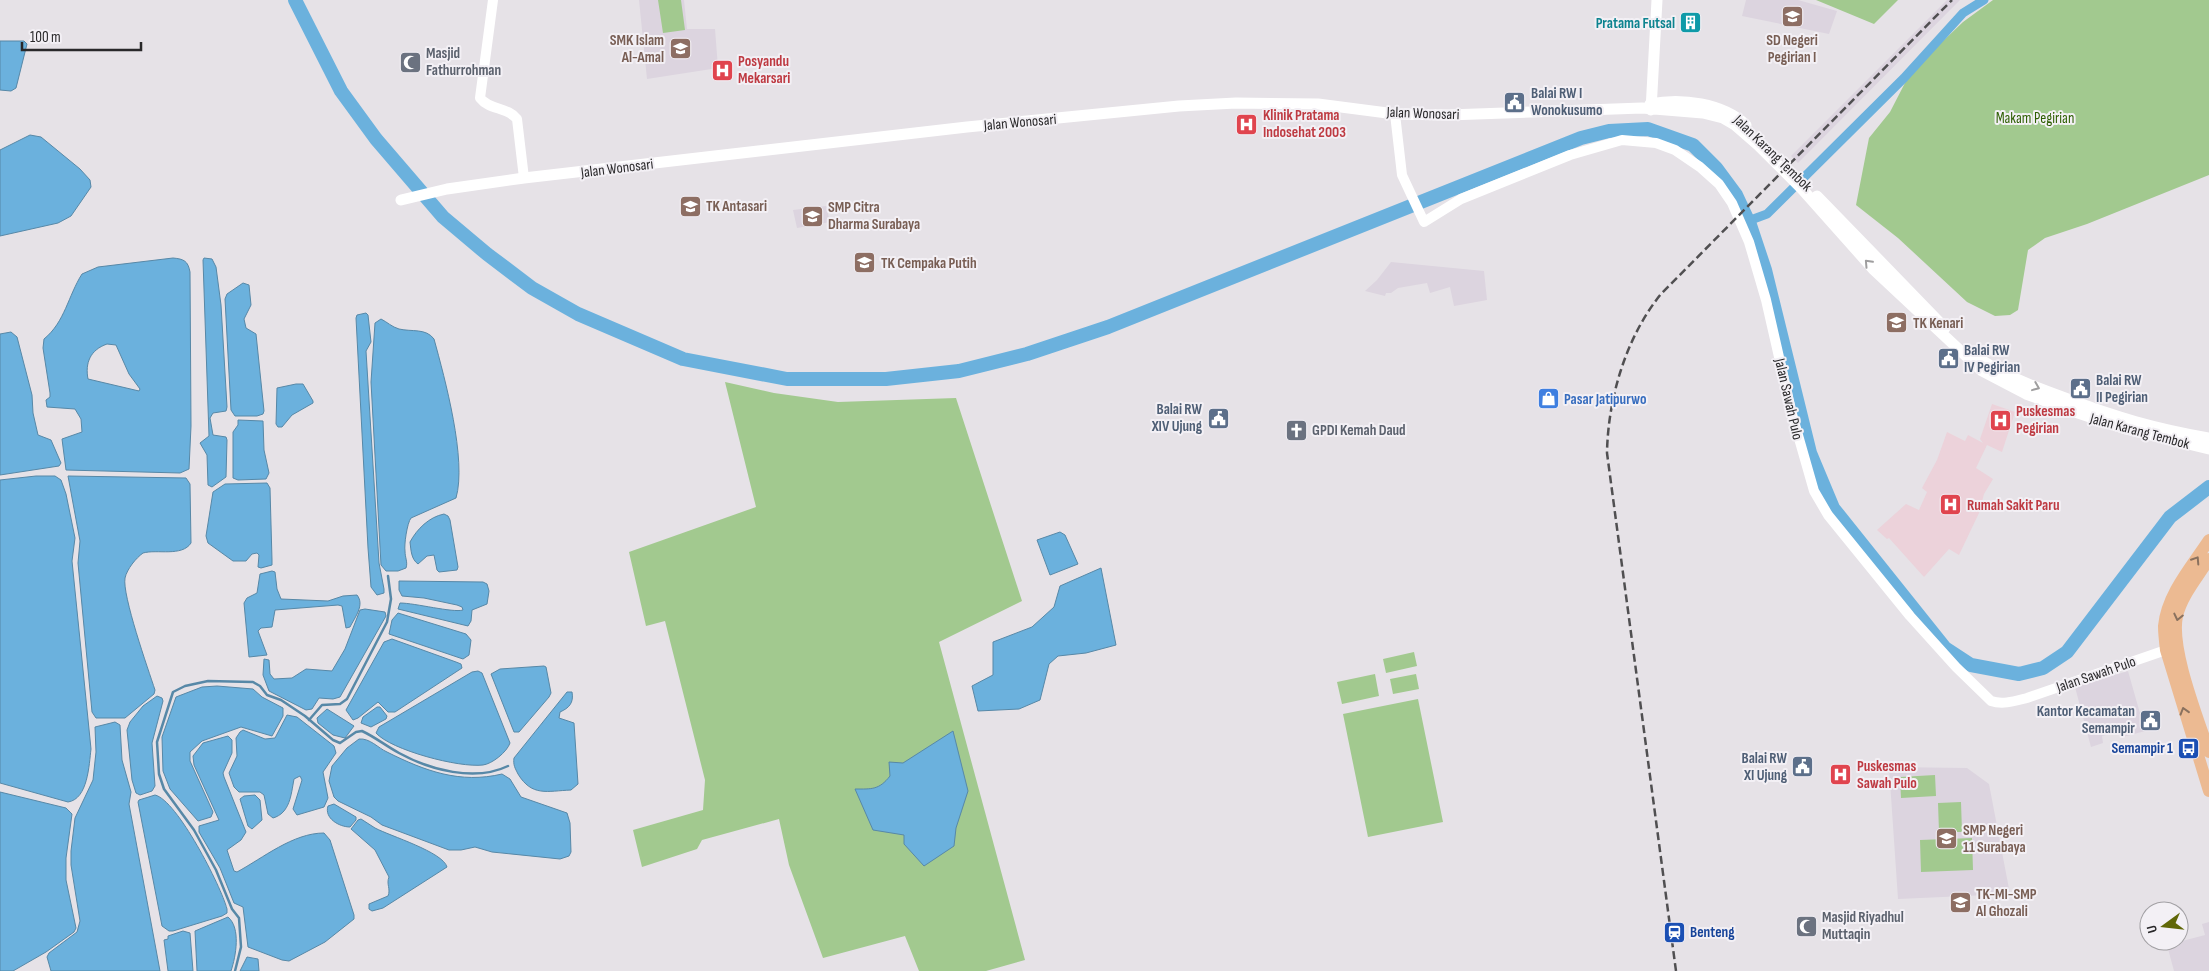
<svg xmlns="http://www.w3.org/2000/svg" width="2209" height="971" font-family="'Sofia Sans Condensed',sans-serif">
  <style>
    .built { fill: #dcd4df }
    .medical { fill: #ecd2da }
    .green { fill: #a2c98f }
    .water { fill: #6bb1dd; stroke: #5788a7; fill-rule: evenodd }
    .lines { fill: none; stroke-linecap: round; stroke-linejoin: round }
    .stream { stroke: #5788a7; stroke-width: 2.5 }
    .canal { stroke: #6bb1dd; stroke-width: 9 }
    .river { stroke: #6bb1dd; stroke-width: 14 }
    .tertiary { stroke: #fff; stroke-width: 10 }
    .secondary { stroke: #fff; stroke-width: 11 }
    .trunk { stroke: #ecba92; stroke-width: 12 }
    .rail { stroke: #504f51; stroke-width: 2.5; stroke-dasharray: 8 4; stroke-linecap: butt }
    .oneway { stroke: #9f9e9f }
    .oneway2 { stroke: #8a715e }
    .labels { text-anchor: middle; stroke-width: 4; stroke-linejoin: round; paint-order: stroke }
    .culture-label { font-size: 15px; font-weight: bold; fill: #0d838f; stroke: #f3f0f5; text-anchor: end }
    .education-label { font-size: 15px; font-weight: bold; fill: #785e54; stroke: #f3f0f5; text-anchor: start }
    .worship-label { font-size: 15px; font-weight: bold; fill: #5b616d; stroke: #f3f0f5; text-anchor: start }
    .health-label { font-size: 15px; font-weight: bold; fill: #be3a42; stroke: #f3f0f5; text-anchor: start }
    .service-label { font-size: 15px; font-weight: bold; fill: #4e5e75; stroke: #f3f0f5; text-anchor: start }
    .street-label { font-size: 15px; fill: #29282a; stroke: #f3f0f5 }
    .park-label { font-size: 15px; fill: #2e5f03; stroke: #f3f0f5 }
    .shop-label { font-size: 15px; font-weight: bold; fill: #366cbe; stroke: #f3f0f5; text-anchor: start }
    .transit-label { font-size: 15px; font-weight: bold; fill: #164399; stroke: #f3f0f5; text-anchor: end }
  </style>
  <rect width="100%" height="100%" fill="#e6e2e7"/>
  <path class="built" d="M639,0H684L687,29H715L718,68L647,79Z
    M1746,0H1798L1837,11L1829,34L1742,16Z
    M1947,0H1960L1798,163L1791,156Z
    M826,206L830,222L797,228L793,210Z
    M1391,262L1484,271L1487,300L1454,306L1450,287L1430,293L1427,283L1398,288L1391,293H1386L1385,296L1365,291L1377,280Z
    M2128,671L2145,731L2123,737L2121,731L2102,736L2103,743L2091,747L2075,687Z
    M1889,767L1967,768L1989,784L2010,894L1898,899Z
    M2209,922V971H2174L2167,945L2205,935L2202,924Z"/>
  <path class="medical" d="M1992,404L2015,412L2002,452L1987,445L1976,468L1993,479L1984,494L1979,513L1959,555L1949,549L1924,577L1889,538L1887,539L1877,530L1906,504L1919,510L1927,492L1922,488L1937,460L1947,432L1965,441L1968,435L1983,443L1980,439Z"/>
  <path class="green" d="M658,0H681L685,30L663,33Z
    M1816,0H1898L1874,24Z
    M1993,0H2209V175L2087,224L2045,238L2028,250L2018,310L2010,315L1995,316L1967,302L1898,238L1856,205L1869,138L1890,112L1906,81L1919,64L1963,22Z
    M725,382L774,393L838,402L956,398L1022,601L939,642L1025,960L986,971H919L905,936L823,958L789,865L779,819L702,840L697,849L642,867L633,830L703,810L705,780L665,621L646,626L629,552L756,507Z
    M1414,652L1417,666L1386,673L1383,659Z
    M1375,674L1379,696L1342,704L1337,682Z
    M1416,674L1419,689L1393,694L1390,679Z
    M1418,699L1443,822L1368,837L1343,714Z
    M1935,775L1936,796L1901,798L1900,777Z
    M1961,802L1962,832H1939L1938,803Z
    M1972,838L1973,870L1921,872L1920,840Z"/>
  <path class="water" d="M0,41H24L27,44L16,88L11,91L0,90Z
    M30,135L41,137L80,169L90,180L91,187L71,216L58,223L0,236V150Z
    M173,258C184,259 188,261 190,272L191,426L189,469L180,473L66,470L62,439L82,432L81,419L75,409L47,407L46,400L50,397V393L43,348L44,339C65,322 68,296 82,274L98,267ZM107,344L116,345L129,374L140,389L139,391L88,379C85,363 90,350 107,344Z
    M204,258L212,259L216,267L221,305L227,407L226,411L213,413L210,418L213,435L226,437L227,440L226,477L212,487L208,485L207,455L200,443L209,436L203,260Z
    M243,283L249,285L251,305L244,319L246,328L256,334L264,411L263,414L257,416H235L231,410L225,299L227,294Z
    M366,313L368,315L371,342L366,351L379,563L384,589V593L377,595L371,587L368,548L356,318L357,315Z
    M381,319C387,322 392,327 399,329C412,332 426,328 434,339C445,379 467,460 456,498L411,518C407,523 404,545 405,551C405,558 408,562 406,568L398,571H386L381,565L371,382L375,323Z
    M11,332L17,337L32,395L33,413L38,435L51,440L61,463L59,466L0,475V334Z
    M296,384H303L313,401V403L292,415L282,427H278L276,424L277,388Z
    M238,420L263,421L264,450L269,473L266,479L238,480L233,478V432L238,425Z
    M36,476H55L61,480L66,494L75,538L72,561L91,749C89,765 88,799 68,802L0,783V480Z
    M68,476L186,478L190,484L191,543C182,557 157,549 143,553C136,558 127,569 125,578C122,595 148,669 155,690L154,694L125,718H96L92,712L78,563L80,541Z
    M267,483L270,488L272,560V565L261,568L258,567L259,555L257,553L252,554L246,561H233L208,543L206,536L213,492L225,484Z
    M444,514L448,516L450,520L458,567L457,570L439,572L437,570L434,555L427,556L418,564C411,559 411,550 410,542C417,529 429,517 444,514Z
    M1060,532L1065,535L1078,564L1050,575L1037,540Z
    M1101,568L1116,645L1086,653L1058,656L1049,664L1040,700L1019,709L978,711L972,686L993,675V642L1032,627L1054,607L1060,586Z
    M272,571L275,572L277,589L281,599L328,601L343,596L357,595C365,605 355,617 350,627L346,628L342,606L338,605L275,610L272,627L261,628L258,631L267,655L249,657L244,603L247,598L257,593L260,574Z
    M399,581L483,582L487,584L489,591L487,604L472,610L471,621L468,626L398,609L400,603C415,603 453,613 463,610L462,607L457,605L424,598L402,596L399,590Z
    M365,609L385,612L386,616L340,697L333,699L319,698L312,709L306,710L269,691L263,675L264,659L269,660L270,674L274,679L292,678L306,669L332,671L345,649L360,610Z
    M398,613L466,634L471,640L469,655L463,659L389,634L392,620Z
    M392,639L456,662L461,664L462,668L395,712H388L378,702L358,718L353,720L346,710L384,642Z
    M544,666L546,667L551,693L549,697L519,732H514L491,674L500,669Z
    M478,671L482,673L510,743C507,752 492,764 483,765C459,768 391,750 376,733L379,727L472,672Z
    M217,686L253,689L262,697L283,708V716L272,736L241,727L202,741L190,752V761L213,812L211,817L198,821L170,789L163,771L162,737L176,697L202,687Z
    M567,692H572C574,703 569,708 560,712L559,718L574,723L578,784L571,790C547,791 532,797 518,774C515,768 513,765 514,758Z
    M157,696L162,698L163,701L152,743L155,786L152,791L140,795L136,793L132,780L127,730L130,722L143,706Z
    M377,707H380L387,716L386,719L371,727L361,723L363,717Z
    M327,709L354,726L345,738L333,735L318,723L317,718Z
    M287,715L297,717L334,746L336,753L323,772L328,798L324,807L297,815L293,809L302,780L300,776L294,779C291,795 290,813 273,818L268,814L264,795L260,792H239L234,787L229,773L237,756L236,738L240,732L243,730L265,739L275,738Z
    M115,722L120,725L122,760L131,792L129,804L160,971H51L47,957L49,953L77,932L80,921L71,865V851L75,818L93,780L96,752L95,727Z
    M953,731L968,791L956,828L954,846L924,866L904,844V835L873,830L855,789C872,789 879,790 890,776L889,762L903,763Z
    M228,736L232,740V753L223,773L224,777L246,832L241,840L227,850L234,871L237,872C263,858 293,833 324,833L330,840L354,915V919L325,942L289,961L282,960L248,947L243,907L234,903L220,868L199,832V826L219,820L194,765L193,756L203,743Z
    M359,739C370,738 378,748 387,752C425,771 460,784 502,774L510,779L521,797L567,813L570,823L571,852L569,856L560,859L492,852L475,847L461,850H449L382,825L371,817L338,801L334,797L329,781L332,766L347,748Z
    M0,792L66,808L72,814L66,858V880L76,928L74,932L46,952L13,971H0Z
    M155,795C177,800 221,886 227,909V913L222,916L173,931H169L162,926L138,802L139,800Z
    M255,795L260,800L262,820L252,829L248,826L240,799L244,796Z
    M334,804L356,817V820L350,827C339,827 324,818 328,806Z
    M361,819C366,822 370,825 375,828C390,836 443,852 447,867L383,908L372,911L369,909V904L388,896C391,889 386,884 389,877L375,850L351,829L358,820Z
    M228,917C241,928 236,956 231,971H197L195,931Z
    M183,931L190,933L193,971H168L164,940L168,939V936Z
    M247,957L258,959L259,971H240Z"/>
  <g class="lines">
    <path class="stream" d="M309,720L322,705L340,704L347,699L387,622L391,599L388,576
      M235,971L241,947L239,918L232,909L216,870L194,830L164,789L159,774L157,742L173,692L185,686L208,681L253,682L260,686L267,695L281,700L305,716L333,740L340,743L356,732L362,731C375,737 386,746 399,753C430,770 475,782 508,766"/>
    <path class="canal" d="M1748,221L1767,214L1904,78L1963,13L1984,0"/>
    <path class="river" d="M295,0L341,91L376,139L443,217L487,254L532,288L578,314L683,359L787,379H886L959,371L1027,354L1108,327L1581,138L1609,131L1648,129L1693,145L1716,168L1736,195L1750,225L1765,270L1810,453L1833,508L1945,648L1971,665L2019,674L2043,668L2067,652L2170,517L2209,487"/>
    <path class="tertiary" d="M493,0L480,98C489,110 508,107 517,119L524,178
      M1395,114L1402,175L1424,222L1461,199L1570,155L1622,140L1656,143L1675,150L1700,167L1719,184L1732,203L1749,242L1766,300L1792,414L1814,491L1828,515L1910,616L1956,667L1991,701C2003,705 2015,701 2027,698L2166,650"/>
    <path class="secondary" d="M1650,104C1682,98 1722,103 1746,125
      M1651,110L1657,0
      M1817,196L1945,328
      M401,200L447,189L524,178L967,127L1179,106L1236,103L1318,104L1395,114L1448,115L1642,108L1703,113L1723,118L1735,125L1758,145L1802,189L1874,270L1982,371L2026,394L2075,412L2126,429L2209,449
      M1971,353C1999,374 2032,386 2065,398C2115,417 2156,429 2209,438"/>
    <path class="trunk" d="M2209,540C2192,566 2167,594 2164,626C2164,634 2165,642 2166,650L2209,791
      M2209,559C2198,577 2182,595 2177,616C2170,649 2198,718 2209,752"/>
    <path class="rail" d="M1676,971L1607,453C1608,398 1626,337 1661,294L1952,0"/>
  </g>
  <defs><path id="oneway-chevron" d="M-2-3.5L2.5 0L-2 3.5" fill="none" stroke-width="1.6" stroke-linecap="round" stroke-linejoin="round" transform="scale(1.25)"/></defs>
  <g class="oneway">
    <use href="#oneway-chevron" transform="translate(1868 263) rotate(-133)"/>
    <use href="#oneway-chevron" transform="translate(2036 387) rotate(22)"/>
  </g>
  <g class="oneway2">
    <use href="#oneway-chevron" transform="translate(2196 560) rotate(-57)"/>
    <use href="#oneway-chevron" transform="translate(2178 617) rotate(103)"/>
    <use href="#oneway-chevron" transform="translate(2184 711) rotate(-107)"/>
  </g>
  <defs>
    <symbol id="school-square" viewBox="-11 -11 22 22"><rect x="-9" y="-9" width="18" height="18" rx="4" fill="#8d6e63" stroke="#f3f0f5"/><path d="M0-5L7-2L0 1L-7-2ZM-4 1L0 2.5L4 1V4Q0 6-4 4Z" fill="#fff"/></symbol>
    <symbol id="building-square" viewBox="-11 -11 22 22"><rect x="-9" y="-9" width="18" height="18" rx="4" fill="#0f9aa8" stroke="#f3f0f5"/><path d="M-4-6H4V6H1V3H-1V6H-4ZM-2.5-4.3h1.7v1.8h-1.7ZM.8-4.3h1.7v1.8H.8ZM-2.5-1h1.7V.8h-1.7ZM.8-1h1.7V.8H.8Z" fill="#fff"/></symbol>
    <symbol id="mosque-square" viewBox="-11 -11 22 22"><rect x="-9" y="-9" width="18" height="18" rx="4" fill="#6b7280" stroke="#f3f0f5"/><path d="M3.5-4.9A6 6 0 1 0 3.5 4.9A5 5 0 1 1 3.5-4.9Z" fill="#fff"/></symbol>
    <symbol id="hospital-square" viewBox="-11 -11 22 22"><rect x="-9" y="-9" width="18" height="18" rx="4" fill="#e0444e" stroke="#f3f0f5"/><path d="M-5-5h3v3.5h4V-5h3V5h-3V1.5h-4V5h-3Z" fill="#fff"/></symbol>
    <symbol id="civic-square" viewBox="-11 -11 22 22"><rect x="-9" y="-9" width="18" height="18" rx="4" fill="#5c6f8a" stroke="#f3f0f5"/><path d="M-.6-6.5H3V-4.5H.6V-3L4-1V1h2V6H-6V1h2V-1L-.6-3ZM-1.2 2.5V6h2.4V2.5Z" fill="#fff"/></symbol>
    <symbol id="shop-square" viewBox="-11 -11 22 22"><rect x="-9" y="-9" width="18" height="18" rx="4" fill="#3f7fe0" stroke="#f3f0f5"/><path d="M-5-2.5h2.3a2.7 3.5 0 0 1 5.4 0H5L5.5 6h-11ZM-1.5-2.5h3a1.5 2.3 0 0 0-3 0Z" fill="#fff"/></symbol>
    <symbol id="church-square" viewBox="-11 -11 22 22"><rect x="-9" y="-9" width="18" height="18" rx="4" fill="#6b7280" stroke="#f3f0f5"/><path d="M-1.2-6h2.4v3.5h3.3v2.4h-3.3V6h-2.4V-.1h-3.3v-2.4h3.3Z" fill="#fff"/></symbol>
    <symbol id="bus-square" viewBox="-11 -11 22 22"><rect x="-9" y="-9" width="18" height="18" rx="4" fill="#1a4fb4" stroke="#f3f0f5"/><path d="M-5-6H5V4H4V6H2V4H-2V6H-4V4H-5ZM-3.5-4V0h7V-4ZM-3.5 1.2v1.5H-2V1.2ZM2 1.2v1.5H3.5V1.2Z" fill="#fff"/></symbol>
    <symbol id="station-square" viewBox="-11 -11 22 22"><rect x="-9" y="-9" width="18" height="18" rx="4" fill="#1a4fb4" stroke="#f3f0f5"/><path d="M-3-6H3Q5-6 5-4V2Q5 4 3 4L4.5 6H3L1.5 4h-3L-3 6H-4.5L-3 4Q-5 4-5 2V-4Q-5-6-3-6ZM-3.5-4v3h7v-3ZM-3.5 1v1.5H-2V1ZM2 1v1.5H3.5V1Z" fill="#fff"/></symbol>
  </defs>
  <g fill-rule="evenodd">
    <use href="#school-square" x="1780" y="4" width="25" height="25"/>
    <use href="#building-square" x="1678" y="10" width="25" height="25"/>
    <use href="#school-square" x="668" y="36" width="25" height="25"/>
    <use href="#mosque-square" x="398" y="50" width="25" height="25"/>
    <use href="#hospital-square" x="710" y="58" width="25" height="25"/>
    <use href="#civic-square" x="1502" y="90" width="25" height="25"/>
    <use href="#hospital-square" x="1234" y="112" width="25" height="25"/>
    <use href="#school-square" x="678" y="194" width="25" height="25"/>
    <use href="#school-square" x="800" y="204" width="25" height="25"/>
    <use href="#school-square" x="852" y="250" width="25" height="25"/>
    <use href="#school-square" x="1884" y="310" width="25" height="25"/>
    <use href="#civic-square" x="1936" y="346" width="25" height="25"/>
    <use href="#civic-square" x="2068" y="376" width="25" height="25"/>
    <use href="#shop-square" x="1536" y="386" width="25" height="25"/>
    <use href="#civic-square" x="1206" y="406" width="25" height="25"/>
    <use href="#hospital-square" x="1988" y="408" width="25" height="25"/>
    <use href="#church-square" x="1284" y="418" width="25" height="25"/>
    <use href="#hospital-square" x="1938" y="492" width="25" height="25"/>
    <use href="#civic-square" x="2138" y="708" width="25" height="25"/>
    <use href="#bus-square" x="2176" y="736" width="25" height="25"/>
    <use href="#civic-square" x="1790" y="754" width="25" height="25"/>
    <use href="#hospital-square" x="1828" y="762" width="25" height="25"/>
    <use href="#school-square" x="1934" y="826" width="25" height="25"/>
    <use href="#school-square" x="1948" y="890" width="25" height="25"/>
    <use href="#mosque-square" x="1794" y="914" width="25" height="25"/>
    <use href="#station-square" x="1662" y="920" width="25" height="25"/>
  </g>
  <g class="labels">
    <g class="culture-label">
      <text x="1675" y="28">Pratama Futsal</text>
    </g>
    <g class="education-label">
      <text x="664" y="45" text-anchor="end">SMK Islam<tspan x="664" dy="17">Al-Amal</tspan></text>
      <text x="1792" y="45" text-anchor="middle">SD Negeri<tspan x="1792" dy="17">Pegirian I</tspan></text>
      <text x="706" y="211">TK Antasari</text>
      <text x="828" y="212">SMP Citra<tspan x="828" dy="17">Dharma Surabaya</tspan></text>
      <text x="881" y="268">TK Cempaka Putih</text>
      <text x="1913" y="328">TK Kenari</text>
      <text x="1963" y="835">SMP Negeri<tspan x="1963" dy="17">11 Surabaya</tspan></text>
      <text x="1976" y="899">TK-MI-SMP<tspan x="1976" dy="17">Al Ghozali</tspan></text>
    </g>
    <g class="worship-label">
      <text x="426" y="58">Masjid<tspan x="426" dy="17">Fathurrohman</tspan></text>
      <text x="1312" y="435">GPDI Kemah Daud</text>
      <text x="1822" y="922">Masjid Riyadhul<tspan x="1822" dy="17">Muttaqin</tspan></text>
    </g>
    <g class="health-label">
      <text x="738" y="66">Posyandu<tspan x="738" dy="17">Mekarsari</tspan></text>
      <text x="1263" y="120">Klinik Pratama<tspan x="1263" dy="17">Indosehat 2003</tspan></text>
      <text x="2016" y="416">Puskesmas<tspan x="2016" dy="17">Pegirian</tspan></text>
      <text x="1967" y="510">Rumah Sakit Paru</text>
      <text x="1857" y="771">Puskesmas<tspan x="1857" dy="17">Sawah Pulo</tspan></text>
    </g>
    <g class="service-label">
      <text x="1531" y="98">Balai RW I<tspan x="1531" dy="17">Wonokusumo</tspan></text>
      <text x="1964" y="355">Balai RW<tspan x="1964" dy="17">IV Pegirian</tspan></text>
      <text x="2096" y="385">Balai RW<tspan x="2096" dy="17">II Pegirian</tspan></text>
      <text x="1202" y="414" text-anchor="end">Balai RW<tspan x="1202" dy="17">XIV Ujung</tspan></text>
      <text x="2135" y="716" text-anchor="end">Kantor Kecamatan<tspan x="2135" dy="17">Semampir</tspan></text>
      <text x="1787" y="763" text-anchor="end">Balai RW<tspan x="1787" dy="17">XI Ujung</tspan></text>
    </g>
    <g class="street-label">
      <text transform="translate(1423 113) rotate(2)" y="5">Jalan Wonosari</text>
      <text transform="translate(1020 122) rotate(-5)" y="5">Jalan Wonosari</text>
      <text transform="translate(1773 153) rotate(44)" y="5">Jalan Karang Tembok</text>
      <text transform="translate(617 168) rotate(-7)" y="5">Jalan Wonosari</text>
      <text transform="translate(1789 399) rotate(77)" y="5">Jalan Sawah Pulo</text>
      <text transform="translate(2140 431) rotate(15)" y="5">Jalan Karang Tembok</text>
      <text transform="translate(2096 674) rotate(-19)" y="5">Jalan Sawah Pulo</text>
    </g>
    <g class="park-label">
      <text x="2035" y="123">Makam Pegirian</text>
    </g>
    <g class="shop-label">
      <text x="1564" y="404">Pasar Jatipurwo</text>
    </g>
    <g class="transit-label">
      <text x="2173" y="753">Semampir 1</text>
      <text x="1690" y="937" text-anchor="start">Benteng</text>
    </g>
  </g>
  <g transform="translate(2164 926) rotate(255)"><circle r="24" fill="#f3f0f5" stroke="#a2a0a4"/>
  <path d="M0-4L9 19L0 12L-9 19Z" fill="#606707"/>
  <text y="-8" font-size="14" font-weight="bold" text-anchor="middle" fill="#29282a">U</text>
  </g>
  <path d="M22 42v8h119v-8" fill="none" stroke="#29282a" stroke-width="2.5"/>
  <text x="30" y="42" font-size="15" fill="#29282a" stroke="#f3f0f5" stroke-width="4" paint-order="stroke">100 m</text>
</svg>
